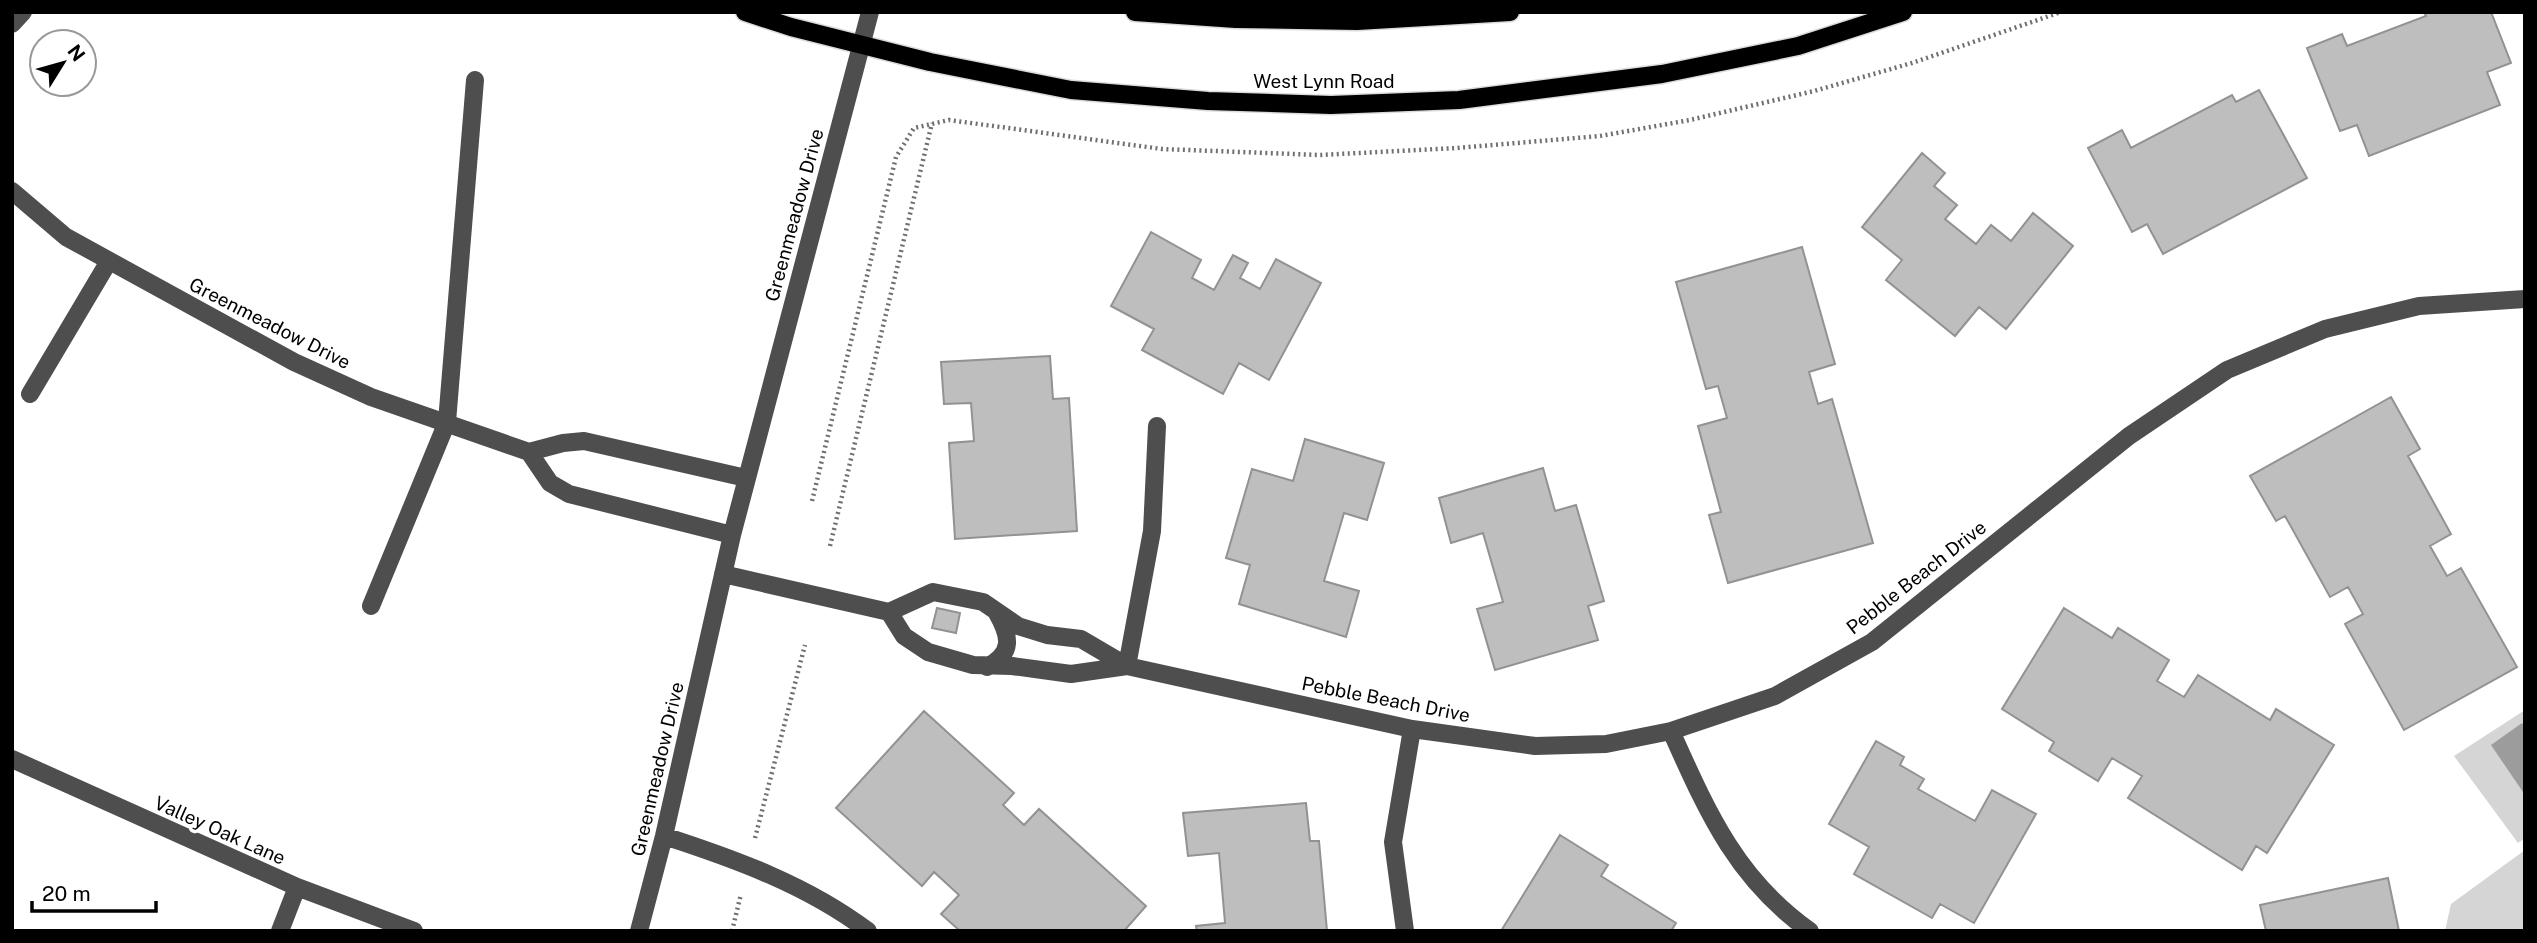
<svg xmlns="http://www.w3.org/2000/svg" width="2537" height="943" font-family="'Public Sans',sans-serif">
  <style>
    .green { fill: #d5d5d5 }
    .water { fill: #9c9c9c }
    .building { fill: #bebebe; stroke: #929292; stroke-width: 2 }
    .lines { fill: none; stroke-linecap: round; stroke-linejoin: round }
    .major-casing { stroke: #dbdbdb; stroke-width: 21 }
    .path { stroke: #707070; stroke-width: 4.5; stroke-dasharray: 2 3.5; stroke-linecap: butt }
    .minor { stroke: #4e4e4e; stroke-width: 18 }
    .major { stroke: #000; stroke-width: 18 }
    .labels { text-anchor: middle; stroke-width: 7; stroke-linejoin: round; paint-order: stroke }
    .street-label { font-size: 19px; fill: #000; stroke: #fff }
  </style>
  <rect width="100%" height="100%" fill="#fff"/>
  <path class="green" d="M2525,710V838L2518,843L2454,756Z
    M2525,850V931H2445L2451,904Z"/>
  <path class="water" d="M2522,723L2525,727V795L2491,745Z"/>
  <path class="building" d="M2424,12H2491L2511,63L2487,72L2500,105L2369,156L2357,125L2340,131L2307,48L2342,34L2347,46L2426,16Z
    M2259,90L2307,178L2163,254L2147,224L2132,232L2088,148L2122,130L2131,148L2232,95L2236,102Z
    M1922,153L1945,173L1934,186L1957,205L1945,219L1976,244L1991,225L2011,241L2033,213L2073,246L2006,329L1979,307L1955,336L1886,280L1902,260L1862,227Z
    M1151,232L1201,260L1192,278L1214,290L1233,255L1248,263L1240,278L1260,289L1276,259L1321,283L1269,380L1239,363L1223,394L1142,350L1154,329L1111,306Z
    M1802,247L1835,364L1809,372L1818,404L1832,399L1873,543L1728,583L1709,515L1721,512L1698,426L1727,418L1718,386L1706,389L1676,282Z
    M1050,356L1053,399L1069,398L1077,531L955,539L949,443L974,441L971,403L944,404L941,362Z
    M2391,397L2420,449L2408,456L2451,534L2430,546L2447,576L2461,568L2517,667L2404,730L2345,624L2363,614L2348,587L2330,597L2285,516L2276,521L2250,476Z
    M1305,439L1384,463L1367,520L1344,513L1324,581L1359,591L1346,637L1239,604L1250,565L1226,558L1252,469L1293,481Z
    M1543,468L1555,511L1576,505L1604,601L1588,606L1598,640L1495,670L1477,609L1503,602L1483,533L1451,543L1439,498Z
    M937,608L960,613L956,633L932,628Z
    M2064,608L2112,638L2118,628L2169,660L2157,681L2184,697L2198,675L2270,720L2276,709L2334,745L2267,853L2256,846L2242,870L2128,798L2142,776L2112,758L2098,781L2049,751L2054,742L2002,709Z
    M924,711L1014,793L1003,805L1024,825L1039,809L1146,906L1124,931H960L941,914L959,895L934,872L922,886L836,808Z
    M1876,741L1904,757L1900,765L1924,779L1918,789L1975,821L1992,790L2036,814L1974,923L1940,904L1932,918L1854,874L1869,847L1829,824Z
    M1306,803L1310,841H1319L1327,931H1197L1196,926L1225,923L1219,853L1188,856L1183,813Z
    M1560,835L1608,865L1601,876L1676,923L1671,931H1501Z
    M2388,878L2399,931H2266L2260,905Z"/>
  <g class="lines">
    <defs>
      <path id="major" d="M745,12L791,27L930,62L1071,90L1208,101L1331,105L1459,100L1662,74L1798,46L1903,12
        M1135,12L1236,19L1357,21L1510,12"/>
    </defs>
    <use href="#major" class="major-casing"/>
    <path class="path" d="M812,501L896,157L914,128L949,120L1162,149L1320,155L1457,148L1600,136L1690,120L1814,91L1912,63L2061,12
      M830,546L932,123
      M755,838L805,645
      M732,931L741,894"/>
    <path class="minor" d="M12,24L23,12
      M12,191L66,237L294,362L371,397L529,452L563,443L584,441L746,478
      M30,394L109,261
      M529,452L550,483L569,494L732,535
      M723,574L889,612L933,592L983,602L1018,626L1047,635L1081,639L1127,666L1412,729L1535,746L1606,744L1671,731L1775,696L1872,642L2129,436L2227,370L2325,329L2419,306L2525,299
      M371,606L447,422L475,80
      M889,612L904,636L928,652L973,665L1012,666L1071,674L1127,666
      M1127,666L1152,531L1157,426
      M987,667C1014,653 1010,636 997,613
      M1671,731C1707,811 1736,879 1810,931
      M12,759L297,887L414,931
      M664,836C735,859 807,885 868,931
      M280,931L297,887
      M639,931L664,836L732,535L870,12
      M1405,931L1393,842L1412,729"/>
    <use href="#major" class="major"/>
  </g>
  <g class="labels">
    <g class="street-label">
      <text x="1324" y="88">West Lynn Road</text>
      <text transform="translate(794 215) rotate(-75)" y="7">Greenmeadow Drive</text>
      <text transform="translate(270 323) rotate(27)" y="7">Greenmeadow Drive</text>
      <text transform="translate(1916 577) rotate(-38)" y="7">Pebble Beach Drive</text>
      <text transform="translate(1386 699) rotate(11)" y="7">Pebble Beach Drive</text>
      <text transform="translate(657 769) rotate(-77)" y="7">Greenmeadow Drive</text>
      <text transform="translate(220 830) rotate(24)" y="7">Valley Oak Lane</text>
    </g>
  </g>
  <rect width="2537" height="943" fill="none" stroke="#000000" stroke-width="28"/>
  <g transform="translate(63 63) rotate(53)"><circle r="33" fill="#ffffff" stroke="#999999" stroke-width="2"/>
  <path d="M0-5L12 26L0 18L-12 26Z" fill="#000000"/>
  <text y="-10" font-size="19" font-weight="bold" text-anchor="middle" fill="#000000">N</text>
  </g>
  <path d="M32 901v10h124v-10" fill="none" stroke="#000000" stroke-width="3.5"/>
  <text x="42" y="901" font-size="21" fill="#000000" stroke="#ffffff" stroke-width="5" paint-order="stroke">20 m</text>
</svg>
